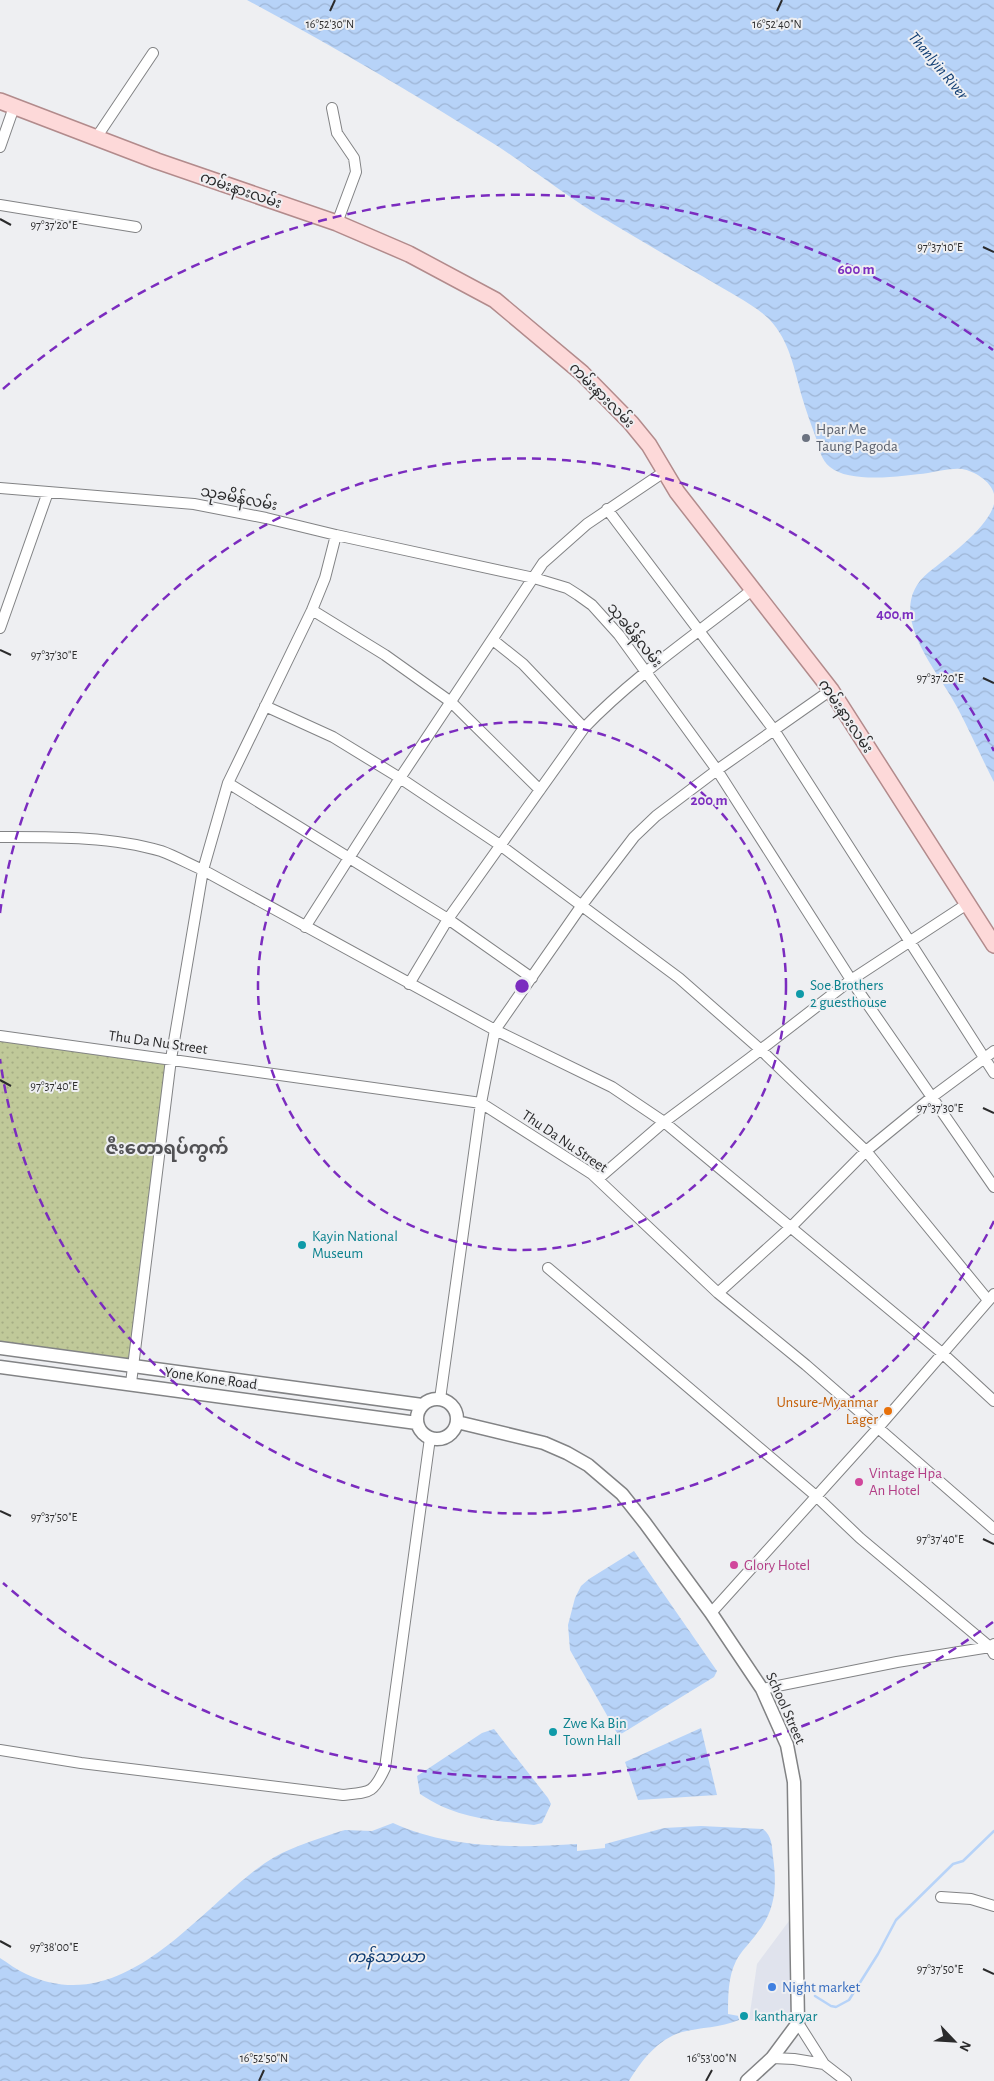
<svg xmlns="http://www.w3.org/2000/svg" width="994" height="2081" font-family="'Alegreya Sans','Noto Sans Myanmar',sans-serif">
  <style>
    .built { fill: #e0e3ed }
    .park { fill: url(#park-dots) }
    .water { fill: url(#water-waves) }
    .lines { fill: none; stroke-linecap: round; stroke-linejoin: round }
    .stream { stroke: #b7d3f8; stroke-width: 2.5 }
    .minor-casing { stroke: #828385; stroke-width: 12 }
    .tertiary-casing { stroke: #828385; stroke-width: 15 }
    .primary-casing { stroke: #b28b8c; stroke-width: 18 }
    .minor { stroke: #fff; stroke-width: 10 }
    .tertiary { stroke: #fff; stroke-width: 12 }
    .primary { stroke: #fdd9d9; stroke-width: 15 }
    .ticks { fill: none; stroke: #2b2b2c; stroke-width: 2 }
    .ring { fill: none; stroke: #7b2cbf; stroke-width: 2.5; stroke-dasharray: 9 6 }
    .worship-dot { fill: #6b7280; stroke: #eeeff2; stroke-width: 2 }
    .culture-dot { fill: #0f9aa8; stroke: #eeeff2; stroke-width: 2 }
    .food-dot { fill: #e8710a; stroke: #eeeff2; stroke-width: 2 }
    .hotel-dot { fill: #d1479c; stroke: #eeeff2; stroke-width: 2 }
    .shop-dot { fill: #3f7fe0; stroke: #eeeff2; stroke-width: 2 }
    .labels { text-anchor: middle; stroke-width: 4; stroke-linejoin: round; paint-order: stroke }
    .street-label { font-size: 15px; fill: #2b2b2c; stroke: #eeeff2 }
    .worship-label { font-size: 15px; fill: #5b616d; stroke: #eeeff2; text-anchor: start }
    .culture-label { font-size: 15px; fill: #0d838f; stroke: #eeeff2; text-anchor: start }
    .food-label { font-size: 15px; fill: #c56008; stroke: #eeeff2; text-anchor: end }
    .hotel-label { font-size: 15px; fill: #b23c85; stroke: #eeeff2; text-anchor: start }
    .shop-label { font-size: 15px; fill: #366cbe; stroke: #eeeff2; text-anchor: start }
    .water-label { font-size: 16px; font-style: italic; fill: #0f3c72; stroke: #eeeff2 }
    .quarter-label { font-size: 18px; font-weight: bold; fill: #515154; stroke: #eeeff2 }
    .ticks-label { font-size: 12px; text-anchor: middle; fill: #2b2b2c; stroke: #eeeff2; stroke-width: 4; stroke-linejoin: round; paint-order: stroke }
    .centre { fill: #7b2cbf; stroke: #eeeff2; stroke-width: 2.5 }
    .ring-label { font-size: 15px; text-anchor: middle; font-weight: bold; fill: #7b2cbf; stroke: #eeeff2; stroke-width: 4; stroke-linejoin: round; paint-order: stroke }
  </style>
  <defs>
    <pattern id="park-dots" width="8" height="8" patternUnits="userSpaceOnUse" patternTransform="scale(1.25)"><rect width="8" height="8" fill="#c0c999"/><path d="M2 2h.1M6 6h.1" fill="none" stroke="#a5ad84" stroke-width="1.8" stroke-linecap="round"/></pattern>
    <pattern id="water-waves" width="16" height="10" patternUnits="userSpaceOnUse" patternTransform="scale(1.25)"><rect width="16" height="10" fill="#b7d3f8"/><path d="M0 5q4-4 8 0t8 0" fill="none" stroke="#9eb5d5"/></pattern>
  </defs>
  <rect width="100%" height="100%" fill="#eeeff2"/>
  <path class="built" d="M789,1921L792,2009L784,2023L749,2020L757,1964Z"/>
  <path class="park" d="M0,1035L171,1059L134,1366L0,1348Z"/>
  <path class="water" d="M247,0H994V494C991,481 974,471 962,469C950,468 940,471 928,473C904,476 850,484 830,467C821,460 819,448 816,438C811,424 806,411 802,397C794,369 790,341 769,319C752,303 728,292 709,280C670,258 631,235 593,212C561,192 531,168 499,147C416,95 333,46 247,0Z
    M994,504V782C981,757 970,731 957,707C938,670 881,611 929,572C948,557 988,528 994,504Z
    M634,1551L717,1671L714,1677L621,1734L617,1733L570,1650L568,1625L575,1598L581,1586L589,1579Z
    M701,1728L717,1795L638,1800L625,1762Z
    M494,1729L548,1798L551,1804L542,1823L534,1825C491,1820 457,1819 420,1794L417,1776L482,1733Z
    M393,1823C450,1849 516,1848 577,1844V1851L605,1848V1844L664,1828L701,1826L763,1829C772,1836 772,1846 773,1857C777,1885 776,1910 757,1933C751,1942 741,1951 736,1961C728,1977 728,1996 728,2014L739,2016V2020C720,2028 701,2027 682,2032C658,2039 641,2061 629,2081H0V1958C8,1963 17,1970 26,1974C124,2020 196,1911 265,1863C287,1848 313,1841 338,1832L345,1830L372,1831Z"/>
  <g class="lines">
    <path class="stream" d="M815,1996L831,2006L836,2007L849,2000L878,1954L896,1920L953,1864L963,1861L994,1831"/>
    <defs>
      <path id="minor" d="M332,108L337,133L354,158L356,172L337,223
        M96,138L153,53
        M0,147L14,107
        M0,205L136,227
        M0,488L194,504L266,518L336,535L534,578L567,588L578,595L592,605L619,635L717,770L855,986L994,1187
        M607,509L774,730L994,1073
        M312,610L385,655L451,702L540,790
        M0,628L48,492
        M493,640L523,664L584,728
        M265,706L333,737L400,778L500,845L679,978L761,1050L866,1151L988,1300
        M228,783L448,919L532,978
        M0,837C51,837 111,836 161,851C175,856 189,864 203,870L495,1030L612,1087L664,1122L942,1353L994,1401
        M305,927L400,778L543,563L587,524L664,472
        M409,984L448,919L584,728C634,676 695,635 752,590
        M0,1036L481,1103L592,1174L718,1293L806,1365L994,1529
        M598,1179L664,1122L750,1058L851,980L967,904
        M548,1268L816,1496L860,1538L990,1647L994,1654
        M718,1293L791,1227L866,1151L932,1097L994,1051
        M131,1383L171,1059L203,870L228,783L312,610L325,578L336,535
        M440,1399L481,1103L495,1030L582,905L634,837L656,816L717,770L831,690
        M711,1613L878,1428L994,1294
        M762,1689L897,1662L990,1647L994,1644
        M0,1750L81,1763L343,1795C370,1792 373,1794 385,1768L430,1438
        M941,1897L971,1899L994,1906
        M798,2023L824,2064L846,2081
        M772,2058L794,2059L824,2064"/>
      <path id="tertiary" d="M0,1348L422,1405
        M0,1367L417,1423
        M417 1419a20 20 0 1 1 40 0a20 20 0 1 1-40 0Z
        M457,1422L544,1443L567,1453L588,1465L622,1494L645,1523L711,1613L762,1689L787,1745L794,1782L798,2023L772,2058L747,2081"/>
      <path id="primary" d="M0,101L157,161L337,223L409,254L495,300L582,373L631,423L649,445L677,492L831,690L994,945"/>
    </defs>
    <use href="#minor" class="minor-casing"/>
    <use href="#tertiary" class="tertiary-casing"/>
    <use href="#primary" class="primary-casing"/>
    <use href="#minor" class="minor"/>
    <use href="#tertiary" class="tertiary"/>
    <use href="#primary" class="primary"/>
  </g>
  <path class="ticks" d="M330,11L335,0M777,11L782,0M0,219L11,225M983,247L994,252M0,650L11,655M983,678L994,683M0,1080L11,1086M983,1108L994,1113M0,1511L11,1516M983,1539L994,1544M0,1941L11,1947M983,1969L994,1974M259,2081L264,2070M706,2081L712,2070"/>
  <g class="ring">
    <circle cx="522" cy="986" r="264"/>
    <path d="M994 1221A527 527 0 0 1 0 1059M0 913A527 527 0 0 1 994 751"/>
    <path d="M993 1622A791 791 0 0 1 3 1583M3 389A791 791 0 0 1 993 350"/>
  </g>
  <circle class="worship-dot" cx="806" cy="438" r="5"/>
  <g class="culture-dot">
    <circle cx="800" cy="994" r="5"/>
    <circle cx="302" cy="1245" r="5"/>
    <circle cx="553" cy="1732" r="5"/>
    <circle cx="744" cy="2016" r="5"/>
  </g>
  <circle class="food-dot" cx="888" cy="1411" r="5"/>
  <g class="hotel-dot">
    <circle cx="859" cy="1482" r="5"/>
    <circle cx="734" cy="1565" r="5"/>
  </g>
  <circle class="shop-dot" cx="772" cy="1987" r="5"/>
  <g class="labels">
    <g class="street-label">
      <text transform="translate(241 190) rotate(19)" y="5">ကမ်းနားလမ်း</text>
      <text transform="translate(602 395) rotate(45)" y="5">ကမ်းနားလမ်း</text>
      <text transform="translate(239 498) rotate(11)" y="5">သုခမိန်လမ်း</text>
      <text transform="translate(635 635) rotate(51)" y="5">သုခမိန်လမ်း</text>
      <text transform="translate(846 716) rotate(56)" y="5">ကမ်းနားလမ်း</text>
      <text transform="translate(158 1042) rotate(8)" y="5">Thu Da Nu Street</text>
      <text transform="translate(565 1141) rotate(34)" y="5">Thu Da Nu Street</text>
      <text transform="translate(211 1378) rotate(8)" y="5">Yone Kone Road</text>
      <text transform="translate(786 1708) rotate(66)" y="5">School Street</text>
    </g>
    <g class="worship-label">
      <text x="816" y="434">Hpar Me<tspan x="816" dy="17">Taung Pagoda</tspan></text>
    </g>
    <g class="culture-label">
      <text x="810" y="990">Soe Brothers<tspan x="810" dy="17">2 guesthouse</tspan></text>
      <text x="312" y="1241">Kayin National<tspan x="312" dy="17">Museum</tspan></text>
      <text x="563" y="1728">Zwe Ka Bin<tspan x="563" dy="17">Town Hall</tspan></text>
      <text x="754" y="2021">kantharyar</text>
    </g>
    <g class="food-label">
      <text x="878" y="1407">Unsure-Myanmar<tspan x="878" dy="17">Lager</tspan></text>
    </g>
    <g class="hotel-label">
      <text x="869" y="1478">Vintage Hpa<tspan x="869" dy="17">An Hotel</tspan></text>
      <text x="744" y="1570">Glory Hotel</text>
    </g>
    <g class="shop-label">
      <text x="782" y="1992">Night market</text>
    </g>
    <g class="water-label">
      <text transform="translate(939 65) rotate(50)" y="6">Thanlyin River</text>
      <text x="386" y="1962">ကန်သာယာ</text>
    </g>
    <g class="quarter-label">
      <text x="167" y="1154">ဇီးတောရပ်ကွက်</text>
    </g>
  </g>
  <g class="ticks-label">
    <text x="330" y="28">16°52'30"N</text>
    <text x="777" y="28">16°52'40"N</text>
    <text x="54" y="229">97°37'20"E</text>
    <text x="940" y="251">97°37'10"E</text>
    <text x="54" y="659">97°37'30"E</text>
    <text x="940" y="682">97°37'20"E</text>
    <text x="54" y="1090">97°37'40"E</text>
    <text x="940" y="1112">97°37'30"E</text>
    <text x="54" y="1521">97°37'50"E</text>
    <text x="940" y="1543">97°37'40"E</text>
    <text x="54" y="1951">97°38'00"E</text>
    <text x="940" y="1973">97°37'50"E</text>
    <text x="264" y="2062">16°52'50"N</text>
    <text x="712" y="2062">16°53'00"N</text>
  </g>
  <circle cx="522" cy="986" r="8" class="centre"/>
  <g class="ring-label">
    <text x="856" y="274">600 m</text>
    <text x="895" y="619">400 m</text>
    <text x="709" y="805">200 m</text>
  </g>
  <g transform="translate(954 2041) rotate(115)" stroke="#eeeff2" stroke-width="4" paint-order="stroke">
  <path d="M0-4L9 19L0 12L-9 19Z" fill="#2b2b2c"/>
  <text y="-8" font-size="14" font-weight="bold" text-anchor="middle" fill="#2b2b2c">N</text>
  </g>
</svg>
